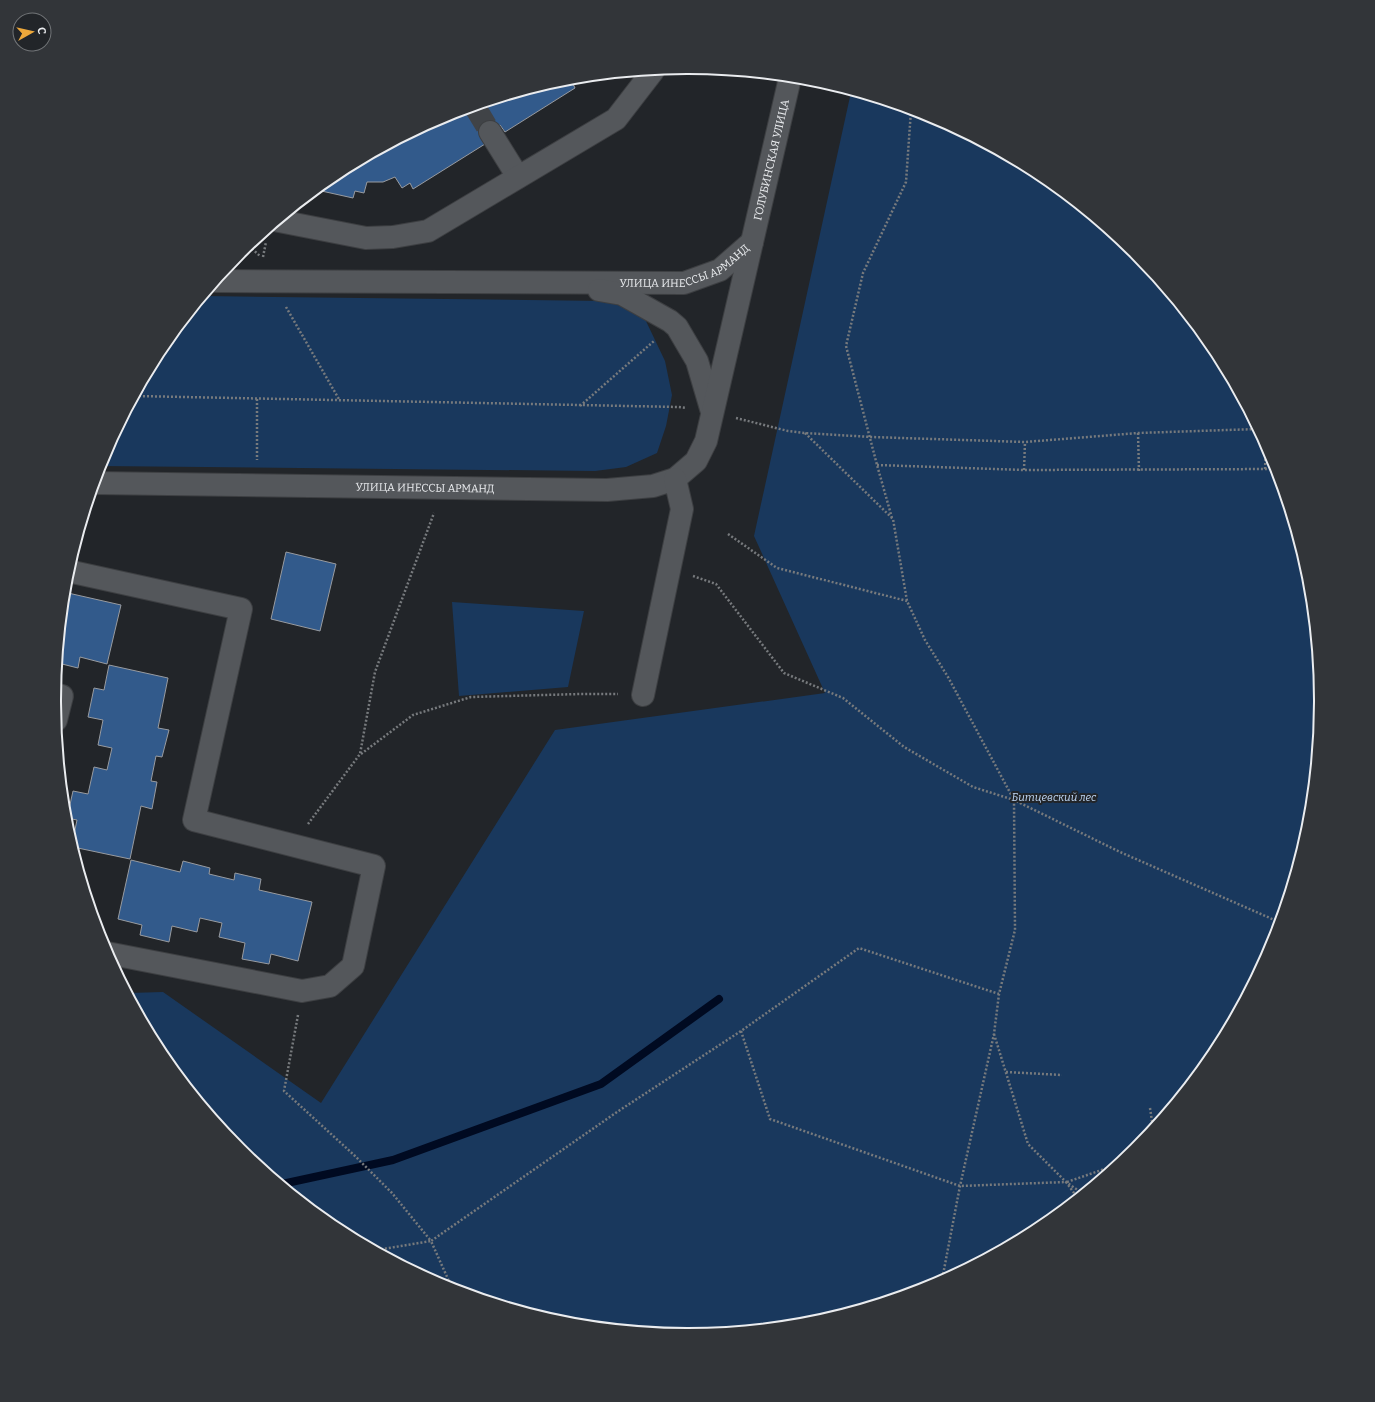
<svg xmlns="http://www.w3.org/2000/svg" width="1375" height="1402" font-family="Bitter,serif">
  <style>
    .green { fill: #19385d }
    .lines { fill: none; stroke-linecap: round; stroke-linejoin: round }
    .stream { stroke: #000a21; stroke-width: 8 }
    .building { fill: #325a8b; stroke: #989ba0 }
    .minor-tunnel { stroke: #404347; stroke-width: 22; stroke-dasharray: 22 11; stroke-linecap: butt }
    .minor-casing { stroke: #3d3f42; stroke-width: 24 }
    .path { stroke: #777a7d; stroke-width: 2.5; stroke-dasharray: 2 2; stroke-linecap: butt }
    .minor { stroke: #54575b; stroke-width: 22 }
    .labels { text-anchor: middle; stroke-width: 4; stroke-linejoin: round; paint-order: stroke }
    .street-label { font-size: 11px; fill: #eaecef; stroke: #222529 }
    .park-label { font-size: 11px; font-style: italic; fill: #bfd7f5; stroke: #222529 }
    .rim { fill: none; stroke: #eaecef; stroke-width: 2 }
  </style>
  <rect width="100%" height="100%" fill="#222529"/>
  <path class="green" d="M851,92L930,116L1040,174L1136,253L1214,349L1273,459L1309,578L1321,701L1309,825L1273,944L1214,1053L1135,1149L1063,1208L1039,1228L930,1286L811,1322L687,1334L564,1322L445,1286L335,1228L239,1149L161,1053L129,993L163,992L321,1103L555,730L825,693L754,536Z
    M204,296L604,301L625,307L645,319L665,361L672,395L666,426L657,453L626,467L595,471L100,466L102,458L161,349Z
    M452,602L584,611L568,687L459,696Z"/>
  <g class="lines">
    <path class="stream" d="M282,1184L393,1160L601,1084L719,999"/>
  </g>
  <path class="building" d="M577,78L572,82L575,88L505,132L500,125L481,138L485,144L413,189L410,183L402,188L395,177L383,182H367L364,193L355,191L353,198L317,190L336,174L372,155L381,154L389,149L387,147L445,116L564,80Z
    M286,552L336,564L320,631L271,619Z
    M66,581L71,582L68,593L121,605L107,664L80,657L78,668L58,663Z
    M109,665L168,678L158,728L169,730L162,757L156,756L151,781L157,782L152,809L141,806L130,859L73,847L72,844L77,820L67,818L73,791L88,794L94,767L107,770L112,748L98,745L103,720L88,717L94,688L104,690Z
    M131,860L180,872L183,861L210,868L209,874L234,880L235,873L261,879L259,890L312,902L298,961L271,954L269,964L242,959L245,943L219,937L222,923L200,918L197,932L172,926L169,942L140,935L142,925L118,919Z"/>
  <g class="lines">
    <path class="minor-tunnel" d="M475,107L490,132"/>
    <defs>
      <g id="minor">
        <path d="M490,132L518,177"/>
        <path d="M279,221L366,238L393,237L428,231L616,119L653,71"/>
        <path id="s1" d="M216,281L684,283L720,270L752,242"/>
        <path d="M599,290L622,294L670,321L677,327L697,361L712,412"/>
        <path id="s2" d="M95,483L607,490L653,486L675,479L696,461L706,441L790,78"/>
        <path d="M68,571L241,609L194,820L374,866L353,966L330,986L302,991L107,953"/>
        <path d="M55,694L62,696L56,720"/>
        <path d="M643,695L682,509L675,479"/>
      </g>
    </defs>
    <use href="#minor" class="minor-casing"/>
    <path class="path" d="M830,89L861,95
      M249,246L260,256
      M263,257L266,242
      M286,307L340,401
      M135,396L678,407L686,408
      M257,399V460
      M580,406L654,341
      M736,418L788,431L804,433L871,437L1025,442L1138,433L1257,429
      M805,433L893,519L907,601L925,640L948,677L1014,800L1015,930L999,994L994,1034L960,1186L942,1280
      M1138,433L1139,471
      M877,465L1024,470L1276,469
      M1265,469L1266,447
      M1024,470L1025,442
      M892,518L877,465L846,346L863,273L906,182L911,110
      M728,534L777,568L907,601
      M693,576L716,584L784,673L843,698L904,747L973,787L1014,800L1120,852L1279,922
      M361,754L413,715L471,697L580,694H618
      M308,824L360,754L375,672L434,513
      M298,1015L284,1091L354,1155L392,1193L431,1241L617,1112L741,1031L859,948L999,994
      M741,1031L770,1119L960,1186L1066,1182L1077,1197
      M994,1034L1028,1144L1066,1182L1082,1193
      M1006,1072L1062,1075
      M1150,1108L1153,1128
      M1067,1182L1116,1165
      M377,1250L431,1241L452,1288"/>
    <use href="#minor" class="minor"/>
  </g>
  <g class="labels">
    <g class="street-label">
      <text dy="4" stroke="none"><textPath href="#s2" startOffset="920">ГОЛУБИНСКАЯ УЛИЦА</textPath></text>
      <text dy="4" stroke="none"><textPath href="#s1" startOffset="473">УЛИЦА ИНЕССЫ АРМАНД</textPath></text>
      <text dy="4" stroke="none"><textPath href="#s2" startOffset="330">УЛИЦА ИНЕССЫ АРМАНД</textPath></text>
    </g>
    <g class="park-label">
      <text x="1054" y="801">Битцевский лес</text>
    </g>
  </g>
  <path d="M0 0H1375V1402H0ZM687 74H688A626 626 0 0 1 1314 700V702A626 626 0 0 1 688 1328H687A626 626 0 0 1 61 702V700A626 626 0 0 1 687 74Z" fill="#323539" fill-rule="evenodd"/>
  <path class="rim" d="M687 74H688A626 626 0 0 1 1314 700V702A626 626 0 0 1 688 1328H687A626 626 0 0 1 61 702V700A626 626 0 0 1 687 74Z"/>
  <g transform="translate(32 32) rotate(82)"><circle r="19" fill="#222529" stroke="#727578"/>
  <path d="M0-3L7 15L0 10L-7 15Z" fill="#eda83b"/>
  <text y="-6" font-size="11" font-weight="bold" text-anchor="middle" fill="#eaecef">С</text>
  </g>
</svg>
